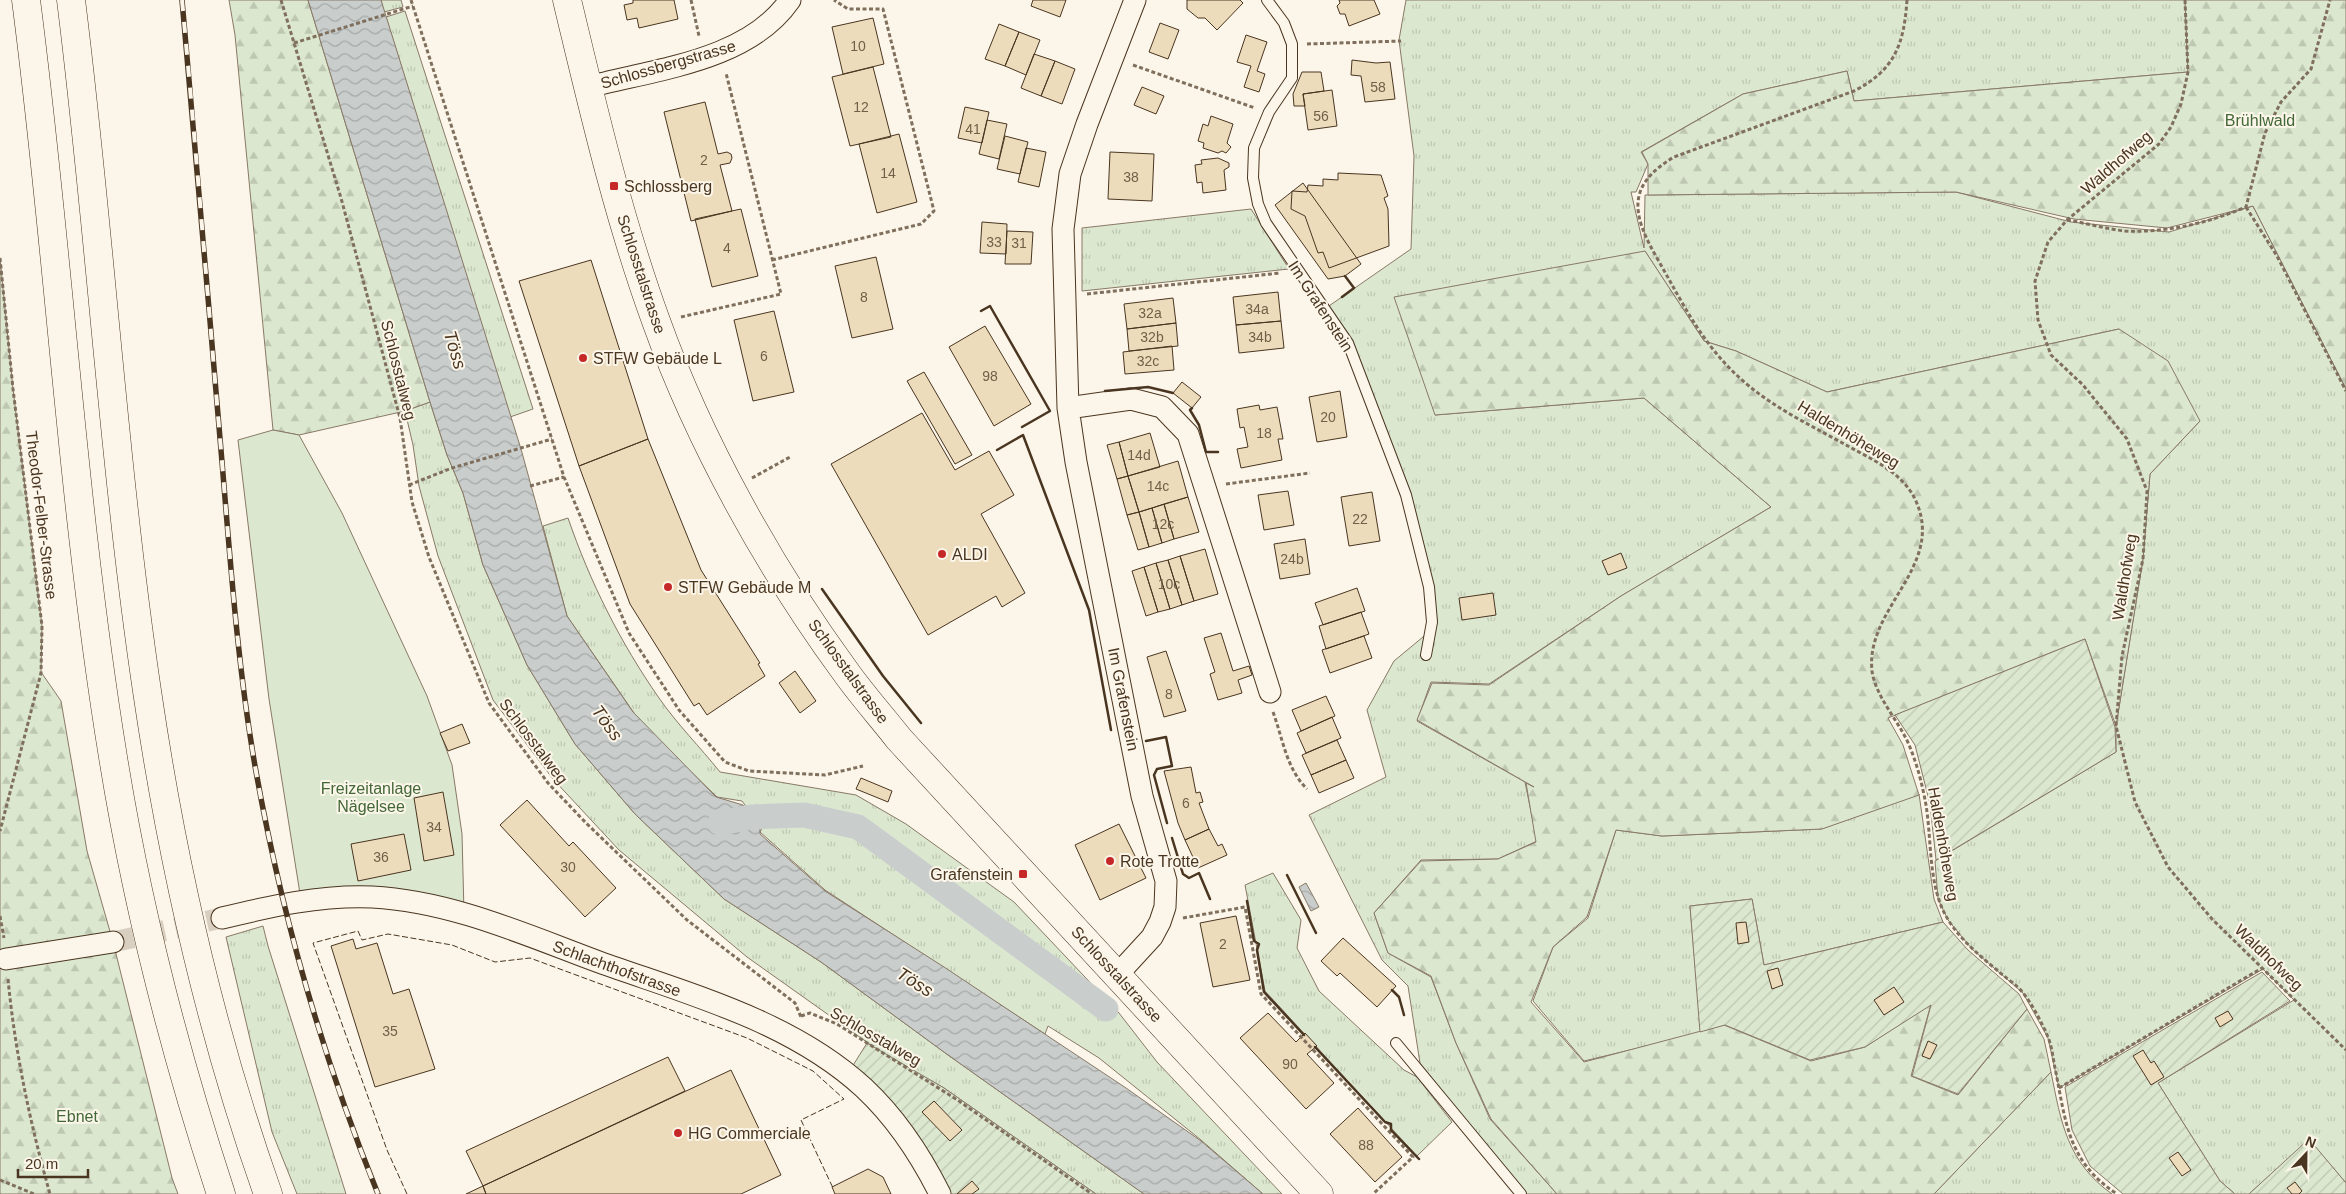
<svg xmlns="http://www.w3.org/2000/svg" width="2346" height="1194" font-family="Helvetica,sans-serif">
  <style>
    .grass { fill: url(#grass-tufts); stroke: #887966 }
    .forest { fill: url(#forest-firs); stroke: #887966 }
    .park { fill: #dce7d0; stroke: #887966 }
    .garden { fill: url(#garden-furrows); stroke: #887966 }
    .water { fill: url(#water-waves); stroke: #887966 }
    .lines { fill: none; stroke-linecap: round; stroke-linejoin: round }
    .canal { stroke: #c9cecd; stroke-width: 25 }
    .building { fill: #ecdcbc; stroke: #4a3520 }
    .minor-tunnel { stroke: #d8cfc1; stroke-width: 21; stroke-dasharray: 21 11; stroke-linecap: butt }
    .service-casing { stroke: #4a3520; stroke-width: 12 }
    .minor-casing { stroke: #4a3520; stroke-width: 23 }
    .secondary-casing { stroke: #4a3520; stroke-width: 29 }
    .motorway-casing { stroke: #4a3520; stroke-width: 29 }
    .path { stroke: #7f6f5c; stroke-width: 3; stroke-dasharray: 4 2.5; stroke-linecap: butt }
    .service { stroke: #fbf6e9; stroke-width: 10 }
    .minor { stroke: #fbf6e9; stroke-width: 21 }
    .secondary { stroke: #fbf6e9; stroke-width: 28 }
    .motorway { stroke: #fbf6e9; stroke-width: 28 }
    .rail-casing { stroke: #4a3520; stroke-width: 5.5 }
    .rail { stroke: #fbf6e9; stroke-width: 4; stroke-dasharray: 11; stroke-linecap: butt }
    .fence { stroke: #4a3520; stroke-width: 1; stroke-dasharray: 6 2.5; stroke-linecap: butt }
    .wall { stroke: #4a3520; stroke-width: 2.5 }
    .poi-dot { fill: #c62828; stroke: #fbf6e9; stroke-width: 2 }
    .labels { text-anchor: middle; stroke-width: 4; stroke-linejoin: round; paint-order: stroke }
    .number-label { font-size: 14px; fill: #725f47 }
    .street-label { font-size: 16px; fill: #4a3520; stroke: #fbf6e9 }
    .park-label { font-size: 16px; fill: #436837; stroke: #fbf6e9 }
    .poi-label { font-size: 16px; fill: #4a3520; stroke: #fbf6e9; text-anchor: start }
    .water-label { font-size: 18px; font-style: italic; fill: #4a3520; stroke: #fbf6e9 }
  </style>
  <defs>
    <pattern id="grass-tufts" width="24" height="20" patternUnits="userSpaceOnUse" patternTransform="scale(1.25)"><rect width="24" height="20" fill="#dce7d0"/><path d="M3 7l-1-3M5 7V3M7 7l1-3M15 17l-1-3M17 17v-4M19 17l1-3" fill="none" stroke="#bec7b2"/></pattern>
    <pattern id="forest-firs" width="22" height="20" patternUnits="userSpaceOnUse" patternTransform="scale(1.25)"><rect width="22" height="20" fill="#dce7d0"/><path d="M5 1l3.5 6h-7zM16 11l3.5 6h-7z" fill="#bec7b2"/></pattern>
    <pattern id="garden-furrows" width="10" height="10" patternUnits="userSpaceOnUse" patternTransform="scale(1.25)"><rect width="10" height="10" fill="#dce7d0"/><path d="M-1 1l2-2M0 10L10 0M9 11l2-2" fill="none" stroke="#bec7b2"/></pattern>
    <pattern id="water-waves" width="16" height="10" patternUnits="userSpaceOnUse" patternTransform="scale(1.25)"><rect width="16" height="10" fill="#c9cecd"/><path d="M0 5q4-4 8 0t8 0" fill="none" stroke="#a5a8a6"/></pattern>
  </defs>
  <rect width="100%" height="100%" fill="#fbf6e9"/>
  <path class="grass" d="M381,0H401L403,7L384,12Z
    M1406,0H2185L2188,72L1854,101L1847,71L1743,94L1641,152L1648,164L1636,192H1631L1644,248L1645,195L1956,192L2071,222L2169,232L2253,206L2346,389V1183L2309,1140L2249,1194H2235L2220,1181L2158,1083L2294,1000L2263,969L2059,1088L2048,1038L2023,993L1972,949L1948,920L1938,899L1935,861L2116,752V726L2143,559L2150,474L2200,421L2119,329L1827,392L1736,351L1704,341L1645,251L1435,415L1644,398L1771,507L1621,596L1489,684L1431,682L1417,721L1525,782L1537,841L1498,859L1421,860L1374,913L1388,953L1431,977L1456,1043L1490,1119L1557,1194H1525L1420,1063L1408,986L1382,960L1309,815L1386,777L1367,710L1394,661L1435,627L1406,495L1360,372L1326,308L1411,249L1414,156L1399,40Z
    M405,11L533,409L510,417L386,17Z
    M1251,209L1289,269L1082,291V228Z
    M430,402L447,455L463,493L483,565L527,665L575,744L635,814L724,899L821,962L948,1055L1144,1194H1096L944,1088L885,1055L747,957L619,850L553,779L493,700L438,556L419,486L413,445L405,411Z
    M568,518C590,582 620,642 659,698C677,724 700,747 720,772L856,795L906,824L1014,902L1119,1013L1157,1062L1282,1194H1263L1201,1140L1099,1058L1048,1026L1045,1034L825,890L760,832L762,828L742,801L717,797L653,735L634,713L567,616L543,526Z
    M1919,794L1934,899L1943,922L1764,965L1752,899L1690,906L1701,1033L1584,1061L1533,1001L1553,947L1588,918L1616,830L1662,836L1821,829Z
    M1273,873L1301,920L1297,948L1319,991L1404,1070L1417,1077L1452,1122L1417,1156L1265,991L1245,885Z
    M263,926L268,946L346,1194H297L272,1132L226,937Z
    M2051,1072C2061,1122 2067,1162 2112,1194H1934Z"/>
  <path class="forest" d="M229,0H308L430,402L405,411L299,435L273,430L235,35Z
    M2185,0H2346V389L2253,206L2167,228L2074,219L1956,192L1648,195V164L1642,152L1743,94L1847,71L1854,101L2188,72Z
    M1645,251L1704,341L1736,351L1827,392L2119,329L2168,361L2200,421L2150,474L2143,559L2116,726L2085,639L1888,718L1903,745L1919,795L1822,829L1662,836L1616,830L1587,917L1553,947L1531,1002L1584,1062L1724,1025L1811,1061L1865,1047L1931,1004L1911,1076L1958,1095L2027,1009L2044,1039L2051,1072L1934,1194H1557L1491,1119L1456,1043L1431,976L1388,953L1374,913L1421,861L1498,859L1536,842L1526,783L1534,787L1417,720L1432,683L1489,685L1621,596L1771,507L1644,398L1435,415L1394,297Z
    M0,258L13,389L42,626L41,672L61,701L87,851L113,942L172,1178L178,1194H0Z"/>
  <path class="park" d="M273,430L299,435L342,513L427,696L452,765L462,834L464,913L301,900L269,699L238,440Z"/>
  <path class="garden" d="M2085,639L2115,727L2116,752L1936,860L1930,804L1915,745L1895,715Z
    M1752,899L1764,965L1943,922L1968,950L2019,994L2027,1009L1958,1094L1912,1076L1931,1005L1865,1047L1810,1060L1725,1025L1700,1032L1690,906Z
    M2262,972L2290,1001L2158,1083L2220,1181L2235,1194H2123L2090,1166L2072,1130L2065,1087Z
    M867,1043L944,1088L1096,1194H940L847,1075Z
    M2309,1139L2346,1183V1194H2249Z"/>
  <path class="water" d="M308,0H381L521,449L567,616L633,712L716,797L743,805L760,826V834L825,891L944,967L1126,1088L1201,1141L1263,1194H1144L948,1055L821,962L724,899L635,814L575,744L527,665L483,565L463,493L447,455L430,402Z
    M1306,883L1319,907L1311,911L1299,887Z"/>
  <g class="lines">
    <path class="canal" d="M720,823L751,817L804,815L858,827L1106,1009"/>
  </g>
  <path class="building" d="M633,0H674L678,19L639,28L637,18L627,20L624,5L633,3Z
    M1033,0H1066L1060,17L1031,6Z
    M1187,0H1240L1243,3L1217,30L1205,18H1198L1187,9Z
    M1339,0H1374L1380,14L1349,26L1345,14H1340L1337,6L1340,3Z
    M873,18L884,64L843,74L832,27Z
    M1160,23L1179,30L1168,59L1149,52Z
    M999,24L1019,32L1005,66L985,59Z
    M1019,32L1040,40L1026,75L1005,66Z
    M1246,35L1267,42L1257,71L1265,74L1259,92L1244,87L1251,66L1237,62Z
    M1034,54L1055,61L1041,96L1021,88Z
    M1352,60L1376,63L1390,62L1395,99L1365,102L1361,76L1351,75Z
    M1055,61L1075,69L1062,104L1041,96Z
    M873,67L891,137L850,146L832,77Z
    M1302,72H1321L1324,91L1303,94L1305,106H1294L1293,94Z
    M1142,87L1164,96L1156,114L1134,105Z
    M1332,90L1337,126L1308,130L1303,94Z
    M705,102L718,154L727,152L731,154L732,158L730,163L720,165L732,211L691,221L664,112Z
    M965,107L989,112L982,143L958,138Z
    M1211,116L1233,124L1227,143L1231,147L1226,153L1222,151L1218,153L1203,148L1204,143L1198,141L1203,124L1208,126Z
    M987,120L1007,124L999,159L979,154Z
    M899,134L917,202L877,213L859,144Z
    M1005,136L1028,142L1020,174L997,169Z
    M1026,148L1046,152L1039,187L1018,182Z
    M1110,152L1154,154L1152,201L1108,199Z
    M1218,158L1229,163V167L1224,170L1226,190L1203,193L1202,182L1197,183L1195,165L1202,164L1201,160Z
    M1338,173L1381,175L1388,196L1384,198L1388,209L1389,246L1329,268L1323,252L1318,253L1305,216L1291,209L1292,191L1307,192L1308,185L1323,186V179L1338,180Z
    M1303,183L1361,264L1345,276L1328,279L1275,205Z
    M741,209L758,276L712,287L695,219Z
    M982,222L1007,224L1006,254L980,253Z
    M1007,231L1033,232L1031,264H1005Z
    M876,257L893,329L852,338L835,266Z
    M591,260L648,439L579,466L519,281Z
    M1278,292L1281,321L1236,325L1233,297Z
    M1173,298L1176,323L1127,329L1124,304Z
    M774,311L794,392L753,401L734,320Z
    M1281,321L1284,348L1239,353L1236,325Z
    M1176,323L1178,346L1129,351L1127,329Z
    M985,326L1031,404L994,426L949,347Z
    M1172,346L1174,370L1125,374L1123,352Z
    M924,372L972,455L955,464L907,381Z
    M1182,382L1201,397L1192,408L1173,393Z
    M1340,391L1347,437L1317,442L1309,397Z
    M1259,405L1260,410L1277,407L1283,439H1278L1282,460L1241,468L1237,449L1248,447L1244,427L1240,428L1237,409Z
    M922,413L955,470L989,451L1014,495L981,514L1025,593L1002,607L996,596L928,635L831,464Z
    M1150,433L1160,467L1128,476L1119,442Z
    M648,439L701,570L760,663L758,664L765,676L707,715L699,703L694,706L630,604L579,466Z
    M1119,442L1128,476L1117,479L1107,445Z
    M1178,461L1188,497L1139,512L1128,476Z
    M1128,476L1139,512L1127,515L1117,479Z
    M1288,491L1294,525L1264,530L1258,495Z
    M1372,492L1380,541L1349,546L1341,497Z
    M1188,497L1199,532L1174,539L1164,504Z
    M1164,504L1174,539L1162,543L1152,508Z
    M1152,508L1162,543L1149,547L1139,512Z
    M1139,512L1149,547L1138,550L1127,515Z
    M1305,539L1310,574L1280,579L1274,544Z
    M1205,549L1218,594L1194,601L1180,556Z
    M1621,553L1627,568L1608,575L1602,561Z
    M1180,556L1194,601L1182,605L1168,560Z
    M1168,560L1182,605L1170,609L1156,563Z
    M1156,563L1170,609L1158,612L1144,567Z
    M1144,567L1158,612L1146,616L1132,571Z
    M1357,588L1365,611L1323,625L1315,603Z
    M1493,593L1496,615L1462,620L1459,598Z
    M1361,612L1369,634L1326,649L1319,626Z
    M1221,633L1233,671L1249,666L1252,675L1238,680L1242,693L1218,700L1210,674L1215,672L1204,638Z
    M1364,636L1372,658L1330,673L1322,650Z
    M1166,651L1186,711L1164,717L1147,657Z
    M795,671L816,701L800,713L779,683Z
    M1326,696L1335,716L1301,731L1292,710Z
    M1332,717L1341,738L1306,753L1297,733Z
    M462,724L470,743L448,751L440,733Z
    M1337,740L1346,760L1311,775L1302,755Z
    M1346,760L1354,778L1319,793L1311,775Z
    M1191,767L1196,793L1200,792L1203,802L1199,803L1209,829L1185,840L1178,823L1164,771Z
    M861,778L892,791L888,802L856,789Z
    M443,792L454,855L424,861L414,798Z
    M527,800L569,846L573,842L616,888L585,917L500,825Z
    M1119,824L1146,878L1100,900L1075,845Z
    M1209,829L1218,846L1222,844L1227,855L1198,868L1185,840Z
    M404,834L411,870L358,881L351,844Z
    M1236,916L1250,980L1213,987L1200,923Z
    M1746,922L1749,942L1738,944L1736,923Z
    M1343,938L1396,986L1377,1007L1340,973L1337,976L1321,961Z
    M353,939L356,949L377,943L393,994L409,989L435,1069L375,1087L331,946Z
    M1778,968L1783,985L1772,989L1767,971Z
    M1894,987L1904,1002L1884,1015L1874,1000Z
    M2228,1011L2233,1019L2220,1027L2215,1018Z
    M1268,1013L1296,1042L1305,1033L1317,1046L1307,1054L1334,1083L1306,1109L1240,1038Z
    M1928,1041L1937,1045L1930,1059L1922,1056Z
    M2143,1050L2151,1063L2154,1061L2164,1077L2151,1085L2133,1056Z
    M668,1057L685,1091L483,1186L466,1151Z
    M731,1070L781,1175L741,1194H486L483,1186Z
    M934,1101L962,1130L950,1141L922,1112Z
    M1358,1108L1402,1157L1375,1182L1330,1134Z
    M2178,1152L2191,1170L2182,1176L2169,1158Z
    M868,1169L883,1177L891,1194H835L832,1187Z
    M972,1181L979,1189L972,1194H957Z
    M2295,1182L2302,1191L2299,1194H2292L2287,1188Z
    M483,1186L486,1194H466Z"/>
  <g class="lines">
    <path class="minor-tunnel" d="M113,942L222,918"/>
    <defs>
      <path id="service" d="M1267,0L1284,23L1292,44V78L1269,112L1254,148L1253,178L1258,204L1266,223L1348,343L1406,495L1429,587L1432,622L1426,655
        M1396,1043L1521,1194"/>
      <path id="minor" d="M588,87C656,69 748,61 790,0
        M1068,408L1131,399L1162,407L1188,434L1270,692
        M222,918C272,906 320,895 372,897C451,901 526,935 599,962C691,995 791,1021 864,1088C896,1118 921,1156 940,1194
        M6,959L113,942
        M1118,974L1152,937L1160,922L1165,907L1166,881L1142,796L1076,462L1068,408L1063,229L1070,174L1087,124L1135,0"/>
      <path id="secondary" d="M567,0C593,108 618,217 656,321C699,441 770,569 845,671C862,695 881,716 899,739L1319,1194"/>
      <path id="motorway" d="M26,0C59,252 72,506 113,757C137,906 174,1051 221,1194
        M71,0C100,230 113,462 147,691C172,861 210,1031 268,1194"/>
    </defs>
    <use href="#service" class="service-casing"/>
    <use href="#minor" class="minor-casing"/>
    <use href="#secondary" class="secondary-casing"/>
    <use href="#motorway" class="motorway-casing"/>
    <path class="path" d="M281,0L341,198L400,418L412,502L429,557L489,703L548,783L586,823L687,920L795,1003L801,1017
      M411,0L564,477L629,633L679,710L725,762L749,771L825,775L863,766
      M691,0L699,36
      M1907,0C1904,44 1895,70 1854,91L1674,157C1627,185 1631,213 1657,258C1685,307 1704,349 1749,386C1778,410 1814,427 1846,445C1871,459 1902,472 1915,499C1947,566 1865,607 1872,671C1876,699 1902,724 1911,750C1918,767 1923,788 1926,805C1931,836 1929,870 1939,900C1949,932 1979,955 2004,976C2010,981 2018,986 2023,993C2031,1002 2043,1025 2048,1037C2052,1047 2053,1058 2055,1068C2066,1122 2067,1161 2117,1194
      M2185,0L2188,72L2181,104L2171,127L2159,144L2067,220L2048,242L2035,281L2038,320L2051,355L2083,385L2127,439L2147,491L2143,559L2122,656L2116,726L2135,802L2168,867L2212,919L2346,1050
      M294,43L413,6
      M1307,44L1401,41
      M1133,65L1255,108
      M2246,207L2277,256L2346,391
      M2067,220C2086,223 2106,229 2125,231C2166,233 2208,223 2246,207L2265,133L2281,102L2311,69L2330,0
      M0,258L13,389L42,626L41,673L0,831
      M772,260L921,224L934,211L883,9H848L834,0
      M1087,294L1280,273
      M681,317L781,294L726,73
      M752,478L790,457
      M1226,484L1310,473
      M409,485L452,468L552,439
      M530,486L564,477
      M1273,712C1283,739 1286,768 1307,789
      M0,916L4,938
      M1183,918L1245,907L1261,994L1413,1157L1373,1194
      M8,979C15,1052 30,1123 50,1194
      M801,1016L810,1013L837,1024L959,1101L1092,1194
      M2059,1088L2262,968
      M0,1180L34,1194"/>
    <use href="#service" class="service"/>
    <use href="#minor" class="minor"/>
    <use href="#secondary" class="secondary"/>
    <use href="#motorway" class="motorway"/>
    <defs>
      <path id="rail" d="M182,0C196,150 208,300 221,450C230,556 237,662 255,766C281,913 322,1056 378,1194"/>
    </defs>
    <use href="#rail" class="rail-casing"/>
    <use href="#rail" class="rail"/>
    <path class="fence" d="M407,1194L387,1150L313,943L358,931L362,940L388,934L452,945L495,962L530,958L747,1038L813,1071L844,1099L801,1120L833,1188"/>
    <path class="wall" d="M1342,297L1354,288L1345,276
      M981,311L990,306L1050,411L1022,427
      M1105,391L1148,387L1173,393
      M1192,408L1190,410L1199,425L1206,452H1218
      M997,450L1023,435L1089,610L1111,730
      M822,589L883,676L921,723
      M1146,741L1166,737L1172,766L1157,769L1154,775L1167,823
      M1172,838L1183,874L1189,878L1199,873L1210,899
      M1287,875L1316,933
      M1247,901L1254,941L1259,944L1257,950L1264,992L1304,1035
      M1392,990L1399,997L1404,1015
      M1315,1047L1385,1122L1391,1124V1130L1419,1159"/>
  </g>
  <g class="poi-dot">
    <rect x="609" y="181" width="10" height="10" rx="2.5"/>
    <circle cx="583" cy="358" r="5"/>
    <circle cx="942" cy="554" r="5"/>
    <circle cx="668" cy="587" r="5"/>
    <circle cx="1110" cy="861" r="5"/>
    <rect x="1018" y="869" width="10" height="10" rx="2.5"/>
    <circle cx="678" cy="1133" r="5"/>
  </g>
  <g class="labels">
    <g class="number-label">
      <text x="858" y="51">10</text>
      <text x="1378" y="92">58</text>
      <text x="861" y="112">12</text>
      <text x="1321" y="121">56</text>
      <text x="973" y="134">41</text>
      <text x="704" y="165">2</text>
      <text x="888" y="178">14</text>
      <text x="1131" y="182">38</text>
      <text x="994" y="247">33</text>
      <text x="1019" y="248">31</text>
      <text x="727" y="253">4</text>
      <text x="864" y="302">8</text>
      <text x="1257" y="314">34a</text>
      <text x="1150" y="318">32a</text>
      <text x="1152" y="342">32b</text>
      <text x="1260" y="342">34b</text>
      <text x="764" y="361">6</text>
      <text x="1148" y="366">32c</text>
      <text x="990" y="381">98</text>
      <text x="1328" y="422">20</text>
      <text x="1264" y="438">18</text>
      <text x="1139" y="460">14d</text>
      <text x="1158" y="491">14c</text>
      <text x="1360" y="524">22</text>
      <text x="1163" y="529">12c</text>
      <text x="1292" y="564">24b</text>
      <text x="1169" y="589">10c</text>
      <text x="1169" y="699">8</text>
      <text x="1186" y="808">6</text>
      <text x="434" y="832">34</text>
      <text x="381" y="862">36</text>
      <text x="568" y="872">30</text>
      <text x="1223" y="949">2</text>
      <text x="390" y="1036">35</text>
      <text x="1290" y="1069">90</text>
      <text x="1366" y="1150">88</text>
    </g>
    <g class="street-label">
      <text transform="translate(668 64) rotate(-16)" y="6">Schlossbergstrasse</text>
      <text transform="translate(2116 162) rotate(-41)" y="6">Waldhofweg</text>
      <text transform="translate(642 274) rotate(72)" y="6">Schlosstalstrasse</text>
      <text transform="translate(1321 306) rotate(57)" y="6">Im Grafenstein</text>
      <text transform="translate(399 370) rotate(76)" y="6">Schlosstalweg</text>
      <text transform="translate(1849 434) rotate(31)" y="6">Haldenhöheweg</text>
      <text transform="translate(42 515) rotate(83)" y="6">Theodor-Felber-Strasse</text>
      <text transform="translate(2124 577) rotate(-81)" y="6">Waldhofweg</text>
      <text transform="translate(849 671) rotate(54)" y="6">Schlosstalstrasse</text>
      <text transform="translate(1124 699) rotate(79)" y="6">Im Grafenstein</text>
      <text transform="translate(534 741) rotate(53)" y="6">Schlosstalweg</text>
      <text transform="translate(1944 844) rotate(80)" y="6">Haldenhöheweg</text>
      <text transform="translate(2269 957) rotate(44)" y="6">Waldhofweg</text>
      <text transform="translate(617 968) rotate(20)" y="6">Schlachthofstrasse</text>
      <text transform="translate(1117 974) rotate(47)" y="6">Schlosstalstrasse</text>
      <text transform="translate(876 1036) rotate(30)" y="6">Schlosstalweg</text>
    </g>
    <g class="park-label">
      <text x="2260" y="126">Brühlwald</text>
      <text x="371" y="794">Freizeitanlage<tspan x="371" dy="18">Nägelsee</tspan></text>
      <text x="77" y="1122">Ebnet</text>
    </g>
    <g class="poi-label">
      <text x="624" y="192">Schlossberg</text>
      <text x="593" y="364">STFW Gebäude L</text>
      <text x="952" y="560">ALDI</text>
      <text x="678" y="593">STFW Gebäude M</text>
      <text x="1120" y="867">Rote Trotte</text>
      <text x="1013" y="880" text-anchor="end">Grafenstein</text>
      <text x="688" y="1139">HG Commerciale</text>
    </g>
    <g class="water-label">
      <text transform="translate(455 350) rotate(73)" y="6">Töss</text>
      <text transform="translate(607 723) rotate(54)" y="6">Töss</text>
      <text transform="translate(915 982) rotate(32)" y="6">Töss</text>
    </g>
  </g>
  <g transform="translate(2306 1154) rotate(22)" stroke="#fbf6e9" stroke-width="4" paint-order="stroke">
  <path d="M0-4L9 19L0 12L-9 19Z" fill="#4a3520"/>
  <text y="-8" font-size="14" font-weight="bold" text-anchor="middle" fill="#4a3520">N</text>
  </g>
  <path d="M18 1169v8h70v-8" fill="none" stroke="#4a3520" stroke-width="2.5"/>
  <text x="25" y="1169" font-size="15" fill="#4a3520" stroke="#fbf6e9" stroke-width="4" paint-order="stroke">20 m</text>
</svg>
